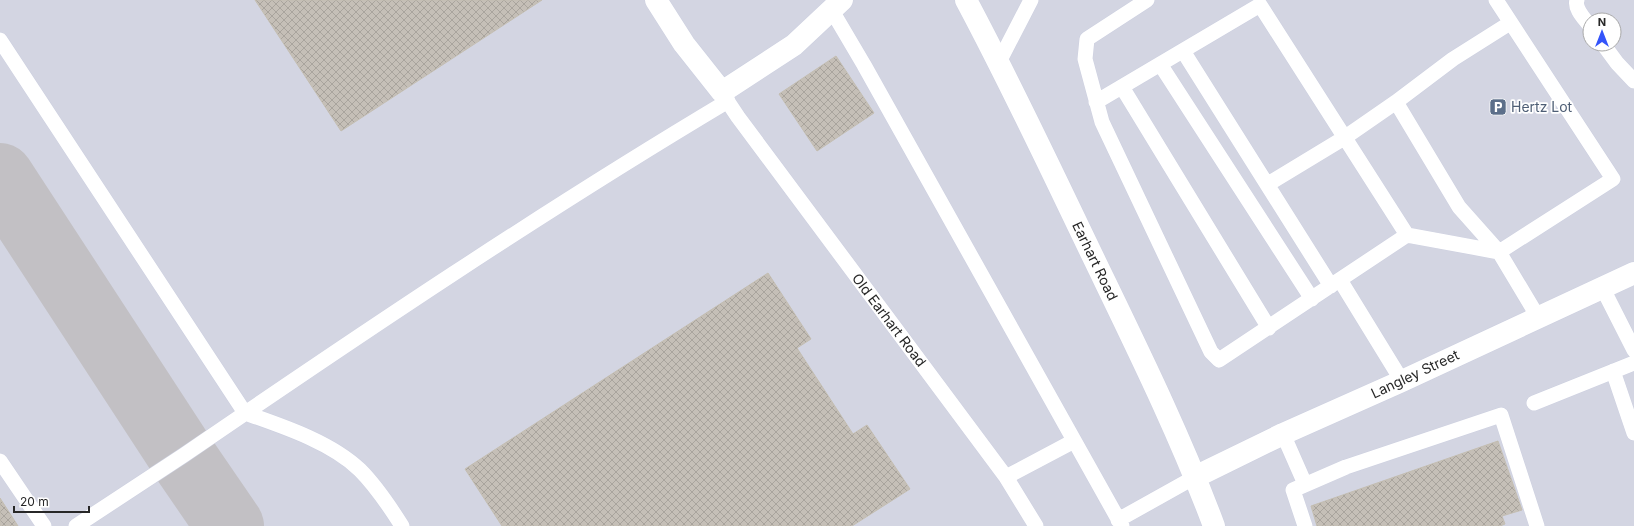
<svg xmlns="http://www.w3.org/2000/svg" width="1634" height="526" font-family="Inter,sans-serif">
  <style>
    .airport { fill: #d3d5e2; fill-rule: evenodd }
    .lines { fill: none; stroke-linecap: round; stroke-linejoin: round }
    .taxiway { stroke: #c2c0c4; stroke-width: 68 }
    .building { fill: url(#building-cross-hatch); stroke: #c4beb2 }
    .service-casing { stroke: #cdd0e0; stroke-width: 16 }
    .minor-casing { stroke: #cdd0e0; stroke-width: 23 }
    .service { stroke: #fff; stroke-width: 15 }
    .minor { stroke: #fff; stroke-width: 22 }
    .labels { text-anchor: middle; stroke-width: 3.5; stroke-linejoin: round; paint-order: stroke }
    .service-label { font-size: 14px; fill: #4e5e75; stroke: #fff; text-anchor: start }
    .street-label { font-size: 14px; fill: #272727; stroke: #fff }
  </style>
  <defs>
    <pattern id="building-cross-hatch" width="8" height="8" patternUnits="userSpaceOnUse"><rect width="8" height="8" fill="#c5bfb7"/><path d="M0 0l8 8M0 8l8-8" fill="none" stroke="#a9a49d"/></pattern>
  </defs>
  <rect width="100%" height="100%" fill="#eae2d7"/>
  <path class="airport" d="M0,0H1634V526H0ZM1590,20H1614V44H1590Z"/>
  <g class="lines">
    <path class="taxiway" d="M0,177L182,456L230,526"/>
  </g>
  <path class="building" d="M255,0H542L341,131Z
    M836,56L874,113L817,151L779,94Z
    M768,273L811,339L797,348L853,434L867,425L910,489L852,526H502L465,469Z
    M1498,441L1522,510L1502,516L1505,524L1500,526H1317L1311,506Z
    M0,498L18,526H0Z"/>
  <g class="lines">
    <defs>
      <path id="service" d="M1577,0C1574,9 1585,19 1590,26
        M831,9L864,65L1122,526
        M0,40L245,413C282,426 331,442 360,470C376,486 390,507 402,526
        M1603,44L1617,63L1634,81
        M1183,51L1331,286
        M999,62L1031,0
        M1160,64L1312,299
        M1122,87L1269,328
        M722,93L738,117L1006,477L1036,526
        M1096,102L1260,5L1407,235L1219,360L1211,352L1102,122L1085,59L1087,39L1147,0
        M1396,102L1459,207L1499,252L1538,317
        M1268,184L1344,138L1396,102L1453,59L1510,23
        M1407,235L1499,252L1613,179L1496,0
        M1340,280L1402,381
        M1602,287L1634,350
        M1613,371L1634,433
        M1534,403L1634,363
        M1283,434L1305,484
        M0,461L44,526
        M1006,477L1074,441
        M1118,520L1195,477
        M76,526C112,502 148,479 184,455C362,333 542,212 728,101
        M1305,526L1293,490L1346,467L1501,415L1537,526"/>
      <path id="minor" d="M656,0L684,44L722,92L794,45L842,0
        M966,0C1012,86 1053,174 1095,261C1137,348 1180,435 1214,526
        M1195,477L1283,434L1402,381L1634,273"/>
    </defs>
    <use href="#service" class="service-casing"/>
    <use href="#minor" class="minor-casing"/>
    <use href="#service" class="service"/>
    <use href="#minor" class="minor"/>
  </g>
  <defs>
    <symbol id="parking-square" viewBox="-11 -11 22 22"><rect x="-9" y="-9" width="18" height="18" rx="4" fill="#5c6f8a" stroke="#fff"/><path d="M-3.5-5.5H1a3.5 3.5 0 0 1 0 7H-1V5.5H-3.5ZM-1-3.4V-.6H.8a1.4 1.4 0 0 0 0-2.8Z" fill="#fff"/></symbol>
  </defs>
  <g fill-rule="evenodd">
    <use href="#parking-square" x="1488" y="97" width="20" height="20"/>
  </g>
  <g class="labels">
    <g class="service-label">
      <text x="1511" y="112">Hertz Lot</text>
    </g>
    <g class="street-label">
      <text transform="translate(1095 261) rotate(64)" y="5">Earhart Road</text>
      <text transform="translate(889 320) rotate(53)" y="5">Old Earhart Road</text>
      <text transform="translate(1415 374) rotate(-25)" y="5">Langley Street</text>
    </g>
  </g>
  <g transform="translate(1602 32)"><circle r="19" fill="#ffffff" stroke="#a9a9a9"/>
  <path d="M0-3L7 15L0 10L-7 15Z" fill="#3454fa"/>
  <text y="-6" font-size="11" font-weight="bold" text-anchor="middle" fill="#272727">N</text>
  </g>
  <path d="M14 506v6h75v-6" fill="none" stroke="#272727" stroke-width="2"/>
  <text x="20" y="506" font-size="12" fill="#272727" stroke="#ffffff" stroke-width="3" paint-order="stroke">20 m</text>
</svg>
